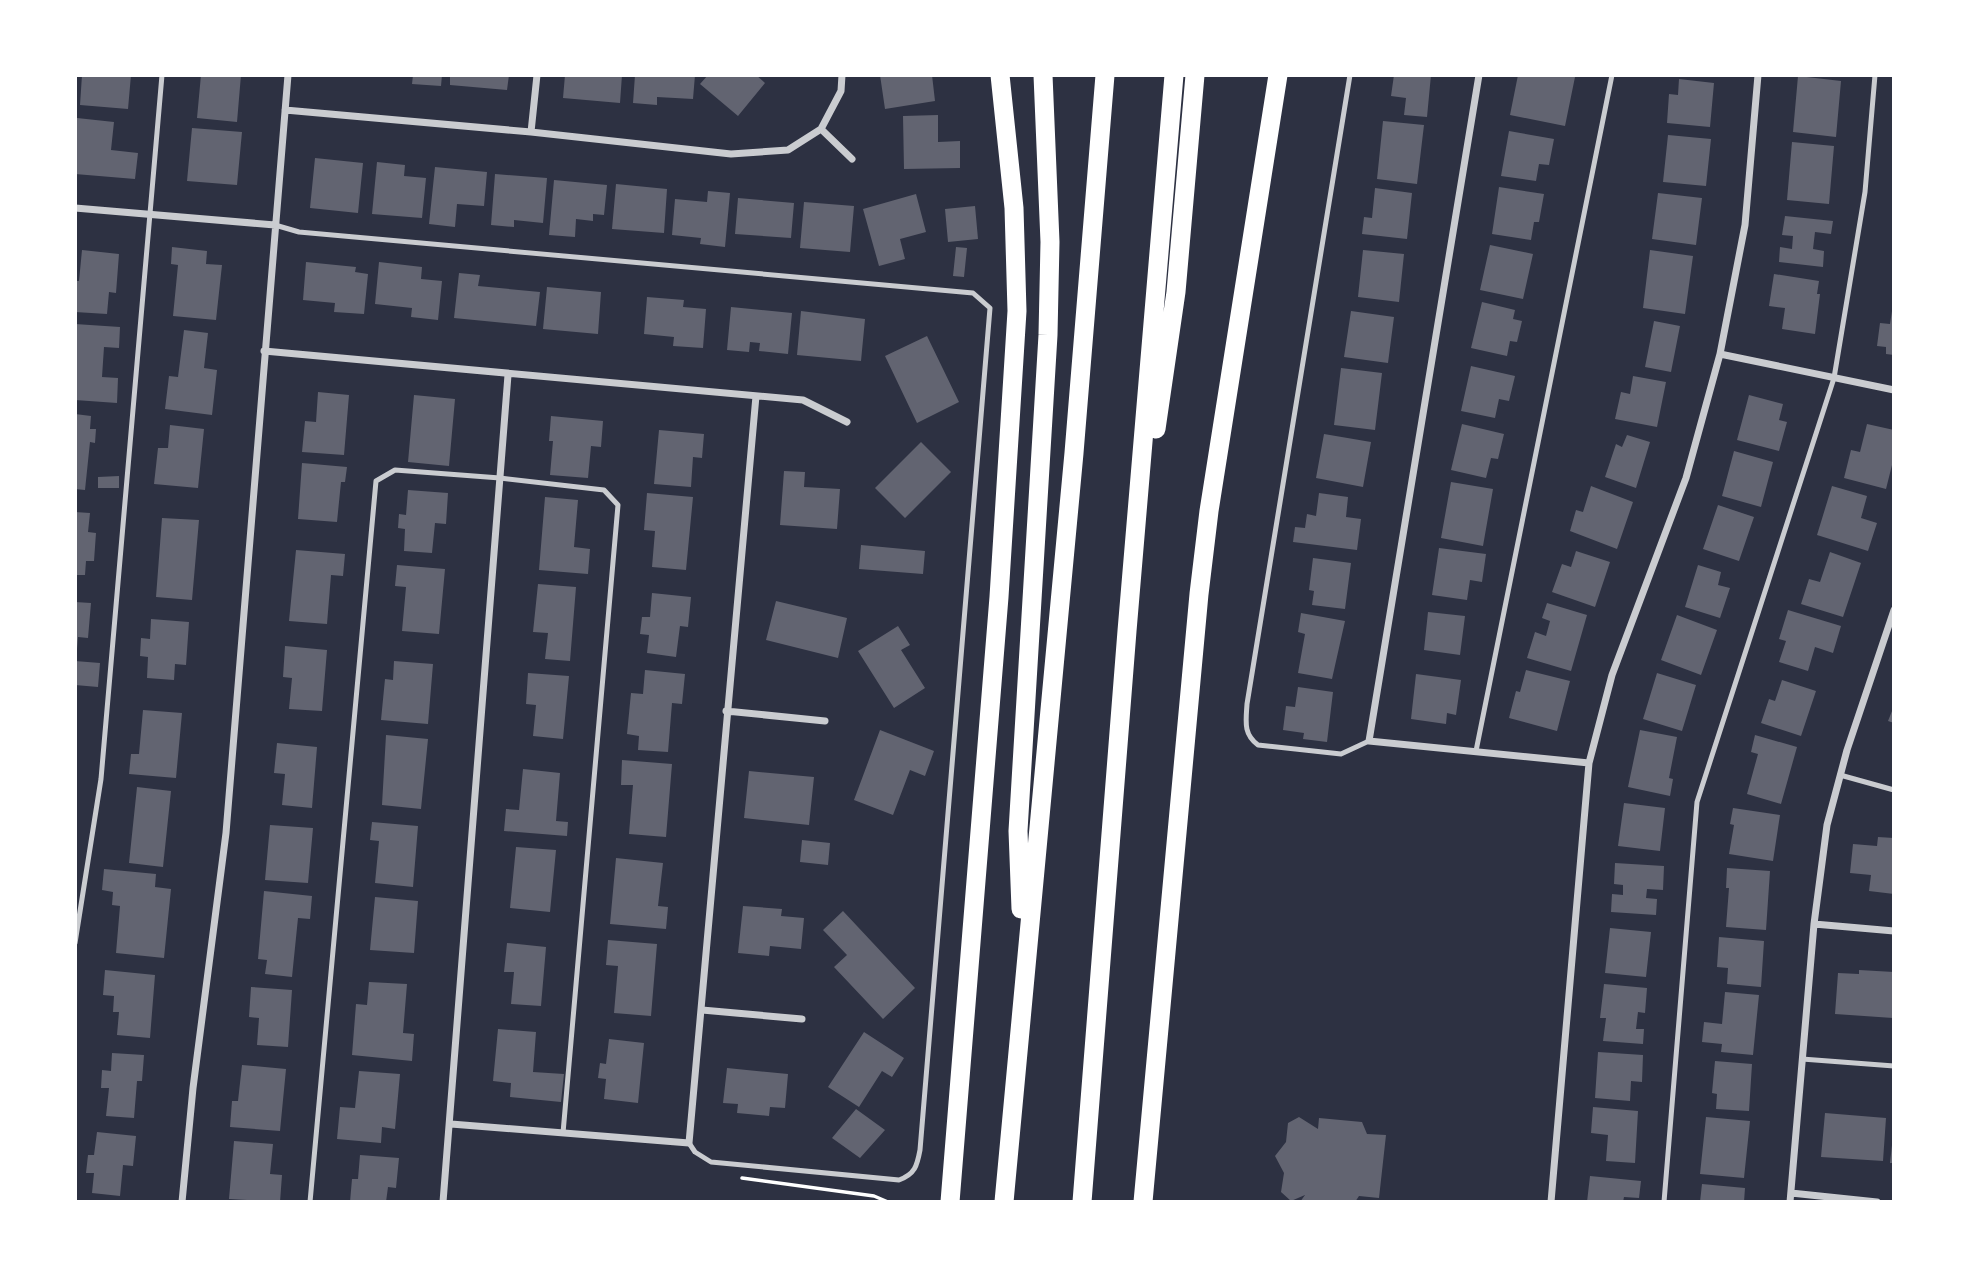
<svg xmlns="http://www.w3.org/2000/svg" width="1969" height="1277" font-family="'DejaVu Sans',sans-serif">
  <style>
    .building { fill: #626471 }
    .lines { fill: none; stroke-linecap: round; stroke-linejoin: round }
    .path { stroke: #fff; stroke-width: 3.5 }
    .service { stroke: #caccd0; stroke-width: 5 }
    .minor { stroke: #caccd0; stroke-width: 7 }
    .motorway { stroke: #fff; stroke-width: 19 }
  </style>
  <rect width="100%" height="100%" fill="#2d3142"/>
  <path class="building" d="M82,75H131L128,109L80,105Z
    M201,75H241L237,122L197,118Z
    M413,75H442L441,86L412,84Z
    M450,75H509L507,90L450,85Z
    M565,75H622L620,103L563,98Z
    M635,75H695L693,99L657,97V105L633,103Z
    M708,75H756L765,83L738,116L700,84Z
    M880,75H932L935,101L885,109Z
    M1394,75H1431L1427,117L1404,115L1406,98L1391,96Z
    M1518,75L1575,77L1565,126L1510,115Z
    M1798,76L1841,81L1836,137L1793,132Z
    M1679,79L1714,83L1710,127L1667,123L1669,94L1678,95Z
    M938,115V142L960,141V168L904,169L903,116Z
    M77,118L114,122L111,150L138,153L135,179L75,174Z
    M1383,121L1424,125L1417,184L1377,179Z
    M192,128L242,132L237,185L187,181Z
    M1509,131L1554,139L1549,165L1539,164L1536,181L1501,176Z
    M1668,135L1711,139L1706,186L1663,182Z
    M1792,142L1834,146L1829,204L1787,200Z
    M315,158L363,163L358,213L310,208Z
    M377,162L405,165L404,176L426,178L422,218L372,214Z
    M435,167L487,172L484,206L457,204L455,227L429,224Z
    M495,174L547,178L543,223L514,220V227L491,225Z
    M554,180L607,185L604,215L593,214V221L576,219L575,237L549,235Z
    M616,184L667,189L664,233L612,229Z
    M1499,187L1544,194L1539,222H1534L1531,240L1492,234Z
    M1375,188L1412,193L1407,239L1362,234L1364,217L1372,218Z
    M708,191L730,193L725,247L700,244L701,238L672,235L675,199L707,202Z
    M1658,193L1702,198L1696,245L1652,239Z
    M916,194L926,232L900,239L905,259L879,266L863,209Z
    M738,198L794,203L791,238L735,234Z
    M804,202L854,206L850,252L800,248Z
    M975,206L978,239L948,242L945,209Z
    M1785,216L1833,221L1831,234L1815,232L1813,249L1824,251L1823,267L1779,262L1780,247L1792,249L1793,236L1782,235Z
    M1490,245L1533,254L1523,299L1480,290Z
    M172,247L207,251L206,264L222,265L216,320L173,316L178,265L171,264Z
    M956,247L967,248L964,277L953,276Z
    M82,250L119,254L116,293L109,292L107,314L75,312V281H79Z
    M1363,250L1404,254L1399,302L1358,297Z
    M1650,250L1693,256L1685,314L1643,308Z
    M306,262L356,267L355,272L368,274L364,314L334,312L335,303L303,300Z
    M379,262L422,267L421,279L442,281L438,320L411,317L412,308L375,304Z
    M459,273L480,275L478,286L540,292L536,326L454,318Z
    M1774,274L1819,281L1817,294H1820L1815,334L1782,329L1785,308L1769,306Z
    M547,287L601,292L598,334L543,329Z
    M647,297L684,300L683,307L706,309L703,348L673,346L674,337L644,334Z
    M1482,302L1515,310L1513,319L1522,321L1517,342L1510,341L1507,356L1471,348Z
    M731,307L792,313L788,354L759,351L760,343L750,342L749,352L727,350Z
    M801,311L865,319L861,361L797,355Z
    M1351,311L1394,317L1388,363L1344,357Z
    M1892,311H1894V355L1886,354V347L1877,346L1880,323L1890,324Z
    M1654,321L1680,326L1671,372L1645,367Z
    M75,324L120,327L119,348L104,347L102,377L118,378L117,403L75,400Z
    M184,330L208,333L204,368L217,370L212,415L165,409L169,376L178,377Z
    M927,336L959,402L917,423L885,356Z
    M1471,366L1515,376L1509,401L1499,399L1495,418L1461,411Z
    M1341,368L1382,373L1375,430L1334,425Z
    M1633,376L1666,382L1657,427L1615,419L1621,392L1630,394Z
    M318,392L349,395L344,455L302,452L305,421L316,422Z
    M414,395L455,399L449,466L408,462Z
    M1749,395L1783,404L1779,420L1787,422L1779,451L1737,440Z
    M75,414L91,416L90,429H96L95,443L90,442L85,490L75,489Z
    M551,416L603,421L601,447L591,446L588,478L550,475L553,441H549Z
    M1462,424L1504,434L1498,459L1491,458L1486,478L1451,470Z
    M1867,424L1894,430V457L1886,489L1844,478L1851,450L1860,452Z
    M170,425L204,429L198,488L154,484L158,448H168Z
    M659,430L704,434L702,458L693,457L691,487L654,484Z
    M1324,434L1371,442L1363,487L1316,478Z
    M1627,435L1650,442L1636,488L1605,477L1616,444L1622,447Z
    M921,442L951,472L905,518L875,488Z
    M1734,451L1773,462L1761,507L1722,496Z
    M302,463L347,467L345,482H341L337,522L298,519Z
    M784,471L805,472L804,487L840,489L837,529L780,525Z
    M119,476V488H98V477Z
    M1451,482L1493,489L1483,546L1441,538Z
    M1591,486L1633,502L1617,549L1570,531L1576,510L1583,512Z
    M1832,486L1867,496L1861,518L1877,523L1868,551L1817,535Z
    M408,490L448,493L446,524L435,523L432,553L404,551L405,529L398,528L399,514L406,515Z
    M647,493L693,497L686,570L652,567L655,531L644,530Z
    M1319,493L1348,497L1346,517L1361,519L1357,550L1293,542L1295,527L1305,528L1307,514L1316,516Z
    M545,497L578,500L574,547L590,549L588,574L539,570Z
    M1718,505L1754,517L1739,561L1703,549Z
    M75,512L90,513L88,532L96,533L94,561H86L85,575H75Z
    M162,518L199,520L192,600L156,597Z
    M861,545L925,551L923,574L859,569Z
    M1439,548L1486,554L1482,582L1470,580L1467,600L1432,595Z
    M296,550L345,554L343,576L331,575L327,624L289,621Z
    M1576,551L1610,562L1595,607L1552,592L1562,564L1571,567Z
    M1830,552L1861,563L1843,617L1801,604L1809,579L1820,582Z
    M1313,558L1351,563L1345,609L1312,605L1314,591L1309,590Z
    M397,565L445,569L439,634L402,631L406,587L395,586Z
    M1698,565L1721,572L1718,585L1730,588L1720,618L1685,607Z
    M538,584L576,587L570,661L545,659L548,633L533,632Z
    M652,593L691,597L688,627L680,626L676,657L647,653L649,635L640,634L642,617H650Z
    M776,601L847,618L838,658L766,640Z
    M75,602L91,603L88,638L78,637L77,649H75Z
    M1547,603L1587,615L1571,671L1527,658L1535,632L1546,636L1550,621L1542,618Z
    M1788,610L1841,626L1833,653L1815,647L1808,671L1779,662L1786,641L1779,639Z
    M1428,612L1465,616L1460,655L1424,650Z
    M1301,613L1345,621L1332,679L1298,673L1305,634L1298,632Z
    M1677,615L1717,630L1701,675L1661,660Z
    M151,619L189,622L186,665L175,664L174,680L147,678L148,657L140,656L141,638L150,639Z
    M898,626L910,645L901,650L925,688L894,708L858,651Z
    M285,646L327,650L322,711L289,709L292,678L283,677Z
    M75,661L100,663L98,687L75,685Z
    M394,661L433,664L428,724L381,720L385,679L393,680Z
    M645,670L685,674L682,704L672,703L668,752L638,750L639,736L627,734L631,693L643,694Z
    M1526,670L1570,681L1557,731L1509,718L1516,691L1520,692Z
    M528,673L569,676L563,739L533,736L536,705L526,704Z
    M1657,673L1696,685L1682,731L1643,719Z
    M1416,674L1461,680L1456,715L1447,713L1446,724L1411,719Z
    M1782,680L1816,691L1801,736L1761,723L1769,699L1775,701Z
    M1298,687L1333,692L1327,742L1303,739L1304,733L1283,730L1286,706L1295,707Z
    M1894,706V723L1888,721Z
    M143,710L182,713L176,778L129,774L131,754H139Z
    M880,730L934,751L925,776L910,770L893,815L854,800Z
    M1640,730L1677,737L1669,778L1673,779L1670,796L1628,787Z
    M386,735L428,739L421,809L382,805Z
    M1755,735L1797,747L1781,804L1747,794L1758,754L1751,752Z
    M277,743L317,747L312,808L282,805L285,774L274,773Z
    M622,760L672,764L666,837L629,834L633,785H621Z
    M523,769L560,773L556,821L568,822L567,836L504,831L506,809L519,810Z
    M749,771L814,777L809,825L744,818Z
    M137,787L171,791L163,867L129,863Z
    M1624,803L1665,808L1660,851L1618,846Z
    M1733,808L1780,815L1773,861L1729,854L1734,825L1730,824Z
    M372,822L418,826L413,887L375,883L379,841L370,840Z
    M270,825L313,828L308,883L265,880Z
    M1878,837L1894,838V894L1869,891L1871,875L1850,873L1853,844L1877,846Z
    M802,840L830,843L828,865L800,862Z
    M516,847L556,850L550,912L510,908Z
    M616,858L663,863L658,906L668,907L666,929L610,924Z
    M1615,863L1664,866L1663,890L1647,889L1646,898L1657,899L1656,915L1611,912L1612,894L1623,895V885L1614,884Z
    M1727,868L1770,871L1766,930L1726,927L1729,888H1726Z
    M104,869L156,874L155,887L171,889L164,958L116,953L120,906L112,905L113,892L102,890Z
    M264,891L312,896L310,919L298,918L292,977L265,974L267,960L258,959Z
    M375,897L418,901L414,953L370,950Z
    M743,906L782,909L781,916L804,918L801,949L770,946L769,956L738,953Z
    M843,911L915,988L883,1019L834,967L847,955L823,930Z
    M1610,928L1651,932L1646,977L1605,973Z
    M1719,937L1764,941L1761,987L1727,984L1728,968L1717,967Z
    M608,940L657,944L651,1016L614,1013L618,966L606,965Z
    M507,943L546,947L541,1006L511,1004L514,972H504Z
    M105,970L155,975L150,1038L117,1035L119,1012H113L114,996L103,995Z
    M1859,970L1894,972L1893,1018L1835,1014L1838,973L1859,974Z
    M369,982L407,984L403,1033L414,1034L412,1061L352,1055L356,1004L367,1005Z
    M1604,984L1647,988L1645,1013L1638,1012L1636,1029H1644L1643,1044L1603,1041L1606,1018H1600Z
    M251,987L292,990L288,1047L257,1045L259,1018L249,1017Z
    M1725,992L1759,995L1753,1055L1721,1052L1722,1044L1702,1042L1704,1022L1722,1024Z
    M498,1029L536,1032L533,1072L564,1074L561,1102L510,1097L511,1083L493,1081Z
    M864,1032L904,1058L892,1077L882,1071L859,1107L828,1087Z
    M609,1039L644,1043L638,1103L604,1099L606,1079L598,1078L600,1063L606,1064Z
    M1598,1052L1643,1055L1642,1082L1631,1081L1630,1101L1595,1098Z
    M112,1053L144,1055L142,1081H137L134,1118L106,1116L109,1088H101L102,1070L111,1071Z
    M1715,1061L1752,1064L1749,1111L1716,1109L1717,1094L1712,1093Z
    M242,1065L286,1069L280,1131L230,1127L232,1101H238Z
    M727,1068L788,1074L785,1108L770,1107L769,1116L737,1113L738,1104L723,1103Z
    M359,1071L400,1074L395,1129L382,1127L381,1143L337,1139L340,1107L355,1108Z
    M1593,1107L1638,1111L1635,1163L1606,1161L1608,1135L1591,1133Z
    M856,1109L885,1130L860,1158L832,1138Z
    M1825,1113L1886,1118L1883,1161L1821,1157Z
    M1299,1117L1318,1129L1319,1118L1362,1122L1367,1134L1386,1135L1379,1198L1359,1196L1355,1202H1300L1305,1195L1291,1201L1281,1192L1284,1173L1275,1156L1286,1142L1288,1123Z
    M1706,1117L1750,1121L1744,1178L1700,1174Z
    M97,1132L136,1136L133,1166L123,1165L120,1196L92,1193L94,1173H86L88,1155H94Z
    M234,1141L273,1144L270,1174L282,1175L280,1202L229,1199Z
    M1892,1145H1894V1163H1890Z
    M360,1155L399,1158L396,1188L388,1187L386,1202H350L352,1179H358Z
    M1590,1176L1641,1181L1639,1198L1624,1197L1623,1202H1587Z
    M1702,1184L1745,1188L1744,1202H1700Z"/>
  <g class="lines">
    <path class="path" d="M742,1178L874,1196L888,1202"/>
    <path class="service" d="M1350,75L1247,704C1246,721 1243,734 1258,745L1341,754L1369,741
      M275,225L299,232L973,293L990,308L920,1150C917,1166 915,1174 899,1180L711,1162L695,1152L689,1143
      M1476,751L1612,75
      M1840,775L1894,790
      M75,943L101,779L162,75
      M1802,1059L1894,1066
      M310,1202L376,481L395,470L500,478L604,490L618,505L563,1133
      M1664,1202L1697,802L1834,378L1865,192L1875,75"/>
    <path class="minor" d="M1479,75L1369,741L1589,763
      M285,110L531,132L731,154L788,150L821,129L841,91L842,75
      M821,129L852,159
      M531,132L537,75
      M75,208L275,225
      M264,351L803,400L847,422
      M1720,354L1894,390
      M726,711L825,721
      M1814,924L1894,931
      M702,1010L802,1019
      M451,1124L689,1143L756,396
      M1791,1193L1877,1202
      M182,1202L193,1088L226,833L288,75
      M443,1202L508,375
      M1551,1202L1589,763L1612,675L1686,478L1720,354L1745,225L1758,75
      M1790,1202L1814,924L1827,825L1847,750L1894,610"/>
    <path class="motorway" d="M1156,429L1176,292L1195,75
      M1021,909L1018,831L1048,335L1050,242L1043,75
      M950,1202L999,597L1017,311L1014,208L1000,75
      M1004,1202L1074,453L1105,75
      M1082,1202L1127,631L1174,75
      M1143,1202L1199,594L1209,511L1278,75"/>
  </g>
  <rect width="1969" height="1277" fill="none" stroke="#ffffff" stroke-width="154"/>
</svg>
